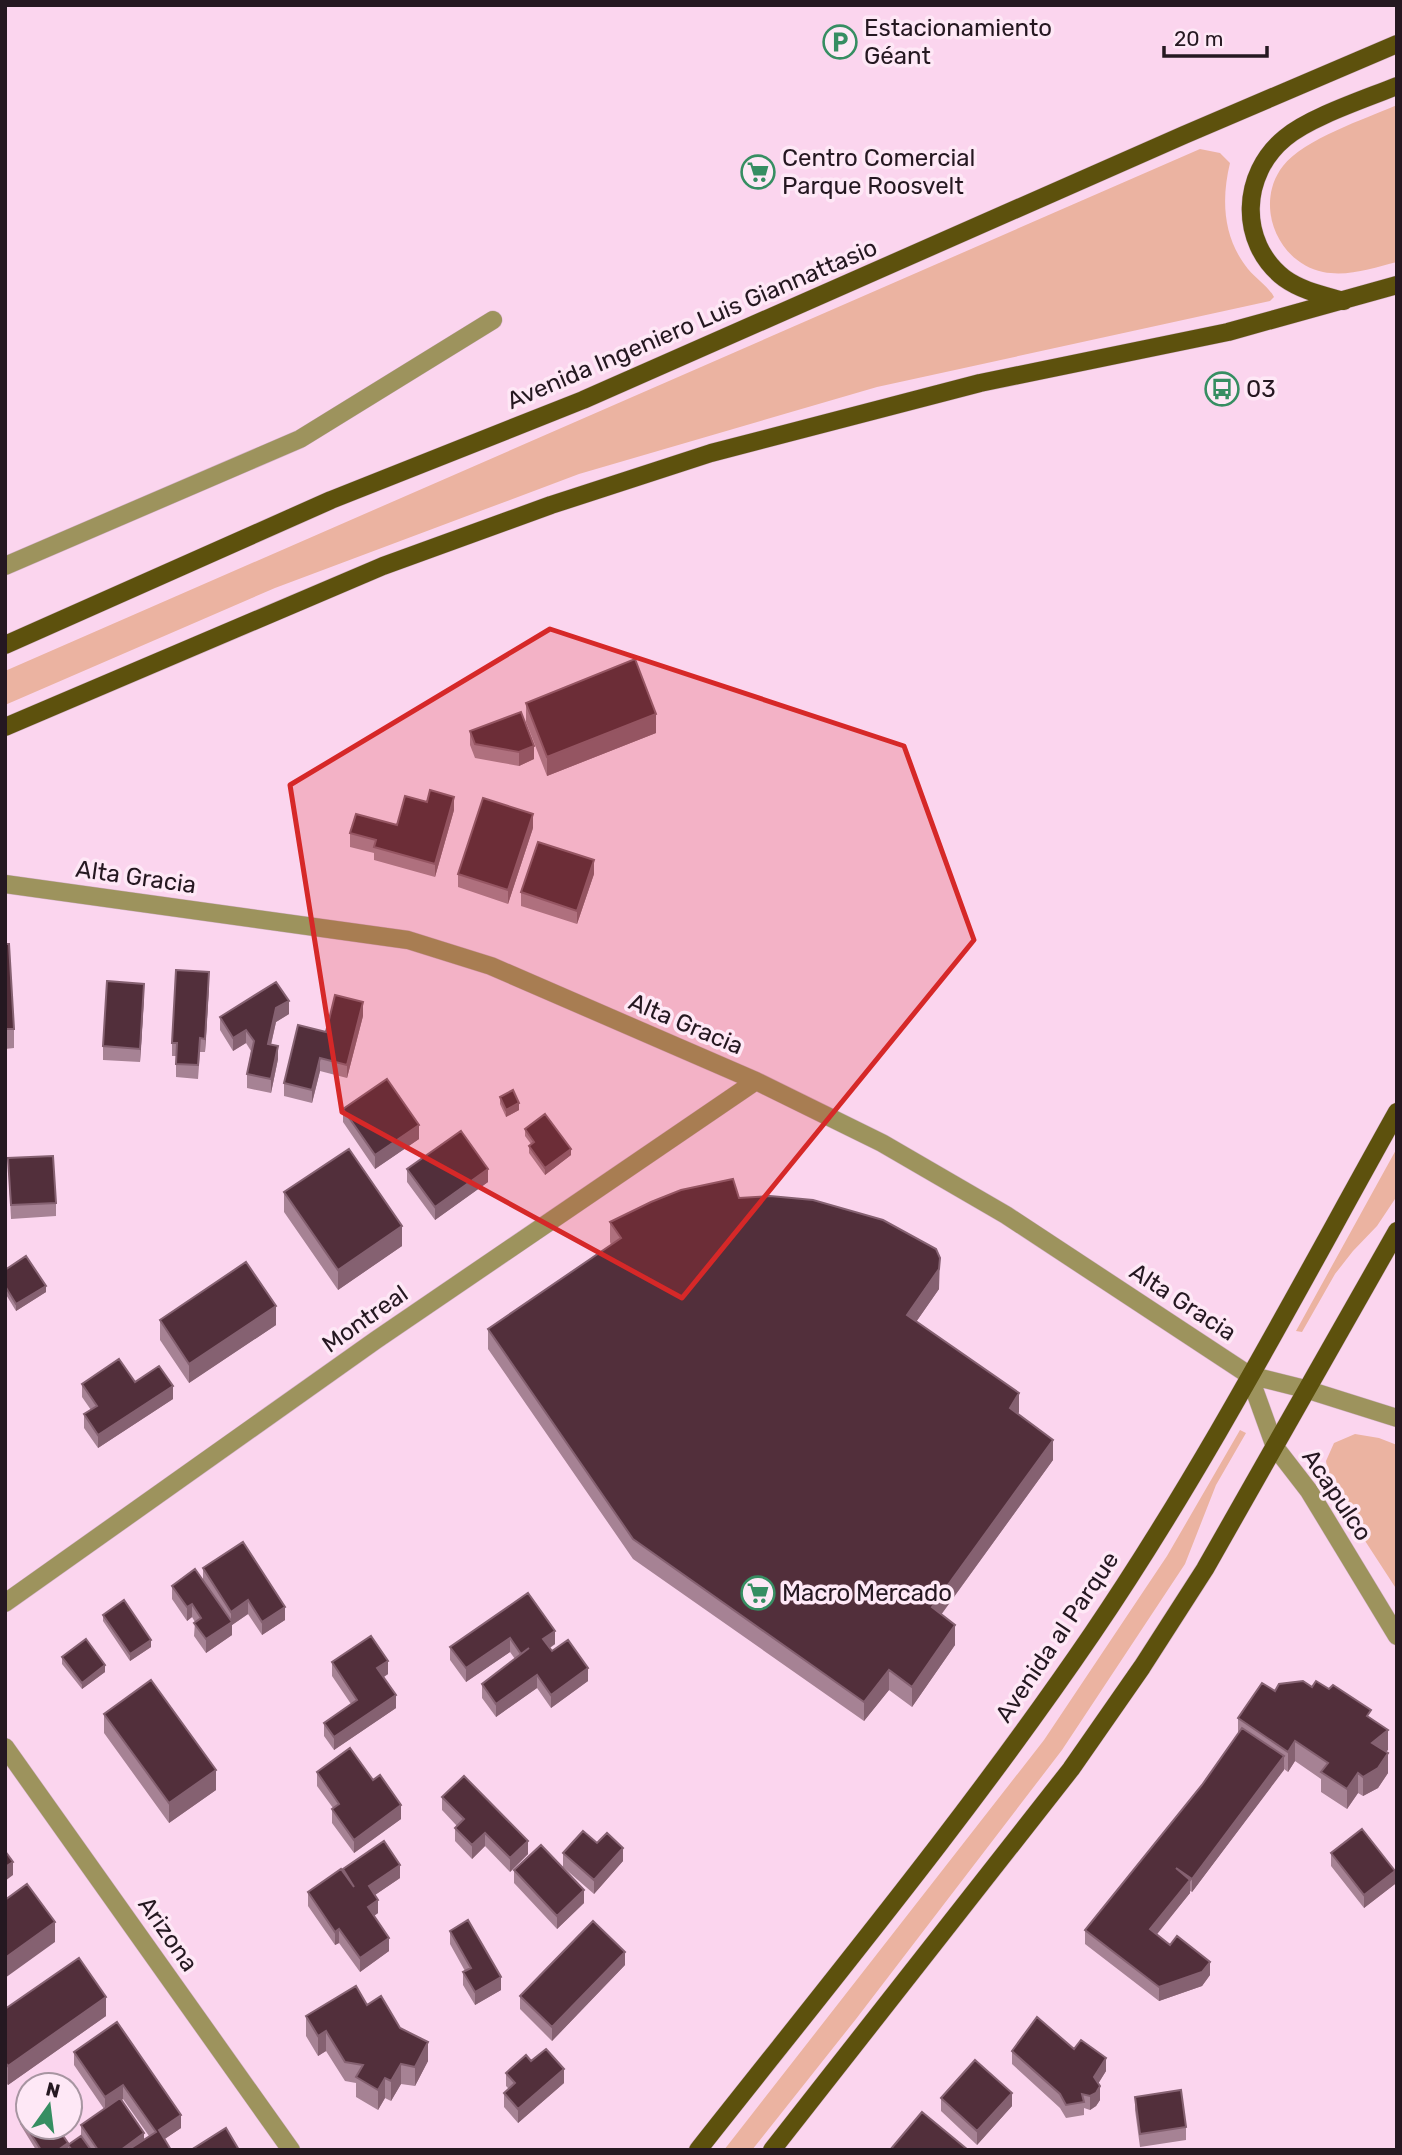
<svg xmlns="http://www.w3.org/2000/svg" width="1402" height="2155" font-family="Rubik,sans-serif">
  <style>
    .green { fill: #ebb3a1 }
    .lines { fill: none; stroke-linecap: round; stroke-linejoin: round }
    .minor-casing { stroke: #d4b3c9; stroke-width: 19 }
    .major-casing { stroke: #d4b3c9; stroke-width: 19 }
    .minor { stroke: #9d935d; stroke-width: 18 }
    .major { stroke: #5d510d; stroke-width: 18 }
    .wall { fill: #a68294; fill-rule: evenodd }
    .shaded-wall { fill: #856171 }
    .building { fill: #522f3b; stroke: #856171; stroke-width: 2 }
    .marked { fill: #d62828; fill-opacity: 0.2; stroke: #d62828; stroke-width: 5; stroke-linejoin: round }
    .labels { text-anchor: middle; stroke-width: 7; stroke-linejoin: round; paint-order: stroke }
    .poi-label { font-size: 24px; fill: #251821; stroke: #fee8f6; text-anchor: start }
    .street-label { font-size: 24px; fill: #251821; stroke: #fee8f6 }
  </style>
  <rect width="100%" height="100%" fill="#fbd5ee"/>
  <path class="green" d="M1397,105V262C1373,268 1348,277 1323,272C1276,262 1254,203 1283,166C1304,139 1365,119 1397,105Z
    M1200,149L1220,153L1230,163C1221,200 1223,238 1248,269C1256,279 1268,286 1274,297L1270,301L877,387L579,474L275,588L5,705V671Z
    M1397,1148V1196L1377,1226L1353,1251L1335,1274L1302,1332L1296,1331Z
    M1240,1430L1246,1433L1216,1485L1185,1564L1062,1750L856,2019L752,2150H724L1044,1740L1167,1556Z
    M1355,1434L1379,1438L1397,1445V1590L1330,1487L1326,1461L1334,1443Z"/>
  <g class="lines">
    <defs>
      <path id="minor" d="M5,566L300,439L493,320
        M5,884L408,940L491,966L756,1081L882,1143L1006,1215L1249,1375L1305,1389L1397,1418
        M1249,1375L1275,1447L1309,1491L1397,1636
        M5,1603L376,1340L756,1081
        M5,1747L291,2150"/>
      <path id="major" d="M1344,301C1323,295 1302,291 1284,278C1238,242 1241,174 1285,138C1310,117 1365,99 1397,86
        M5,645L331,500L583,400L1184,135L1397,44
        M5,727L383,566L551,505L711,453L980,383L1228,332L1397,285
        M698,2150C832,1980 970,1813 1092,1634C1205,1468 1299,1287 1397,1112
        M772,2150L1071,1769L1142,1667L1205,1569L1397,1231"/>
    </defs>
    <use href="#minor" class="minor-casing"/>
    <use href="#major" class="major-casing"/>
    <use href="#minor" class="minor"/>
    <use href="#major" class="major"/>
  </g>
  <path class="wall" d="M526,703L656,733L547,776L526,722Z
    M470,731L534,759L519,766L475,758L470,745Z
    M454,810L435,877L374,860V853L350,847V833L397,825Z
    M533,828L508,904L458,887V874Z
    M594,874L577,924L521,906V892Z
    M5,944L14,1029V1048L5,1049Z
    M209,986L205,1052H200L198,1079L176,1077V1056H172V1043Z
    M144,997L140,1062L103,1060V1046Z
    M289,1014L276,1022L271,1045L278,1059L271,1093L247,1088V1074L251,1051L246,1043L233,1051L220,1030V1017Z
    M363,1016L347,1078L320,1071L312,1103L284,1096V1083L326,1032Z
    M500,1097L519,1110L506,1117L500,1104Z
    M343,1109L419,1139L375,1169L343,1122Z
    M525,1129L571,1155L545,1175L529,1153V1146L531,1144L525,1136Z
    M8,1158L56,1203V1216L11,1219Z
    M407,1169L488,1182L435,1220L407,1182Z
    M284,1192L402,1246L338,1290L284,1212Z
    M739,1198L939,1289L916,1322L1019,1412L1018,1414L1053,1460L941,1615L955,1645L912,1707L889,1690L864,1721L633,1559L488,1349V1329L611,1245L610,1242V1222Z
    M5,1270L46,1292L16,1311L5,1293Z
    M160,1320L276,1325L189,1383L160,1340Z
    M135,1382L173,1399L98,1448L84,1428V1414L91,1410L82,1397V1384Z
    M203,1568L285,1620L262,1635L248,1614L232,1625V1635L206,1653L194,1636L195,1622L192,1617L187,1621L172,1599V1586L203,1581Z
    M528,1593L555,1644L550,1648L552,1651L588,1681L551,1708L537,1688L496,1717L482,1698V1684L515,1659L510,1652L466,1682L450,1660V1647Z
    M103,1615L151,1647L130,1661L103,1621Z
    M62,1657L105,1672L82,1689L62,1664Z
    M332,1662L388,1674L384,1677L396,1708L334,1750L324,1736V1723L351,1704L332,1676Z
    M1312,1687L1371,1718L1388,1750L1385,1752L1388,1773L1378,1788L1363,1796L1358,1793L1347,1809L1321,1792V1779L1295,1761L1288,1772L1284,1769L1192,1892L1190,1891V1893L1156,1934L1210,1975L1202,1986L1159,2001L1085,1944V1930L1202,1785L1238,1734V1718L1275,1691Z
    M104,1714L216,1790L169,1823L104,1733Z
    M317,1772L401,1819L354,1853L332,1823V1809L333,1808L317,1786Z
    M442,1797L528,1854L510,1872L485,1846L472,1859L455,1841V1828L457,1826L442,1810Z
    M597,1843L623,1861L594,1894L563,1867V1853Z
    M1331,1853L1395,1884L1364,1908L1331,1866Z
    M343,1869L400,1878L375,1895L378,1913L374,1916L389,1951L360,1972L339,1943L335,1945L308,1906V1892L343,1872Z
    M514,1870L584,1903L557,1929L514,1883Z
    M450,1931L501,1990L475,2005L463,1985V1972L465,1971L450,1944Z
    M625,1965L552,2041L520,2009V1996Z
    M367,2005L400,2028L428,2061L415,2086L401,2084L391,2101L385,2098L378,2110L356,2097V2083L345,2081L326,2051L318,2056L306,2036V2016Z
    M5,2009L106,2016L8,2085L5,2082Z
    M117,2022L181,2128L164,2139L171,2150H68V2145L81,2136V2125L104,2109L74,2065V2052ZM123,2099L149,2136L144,2140L121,2100Z
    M1074,2049L1106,2071L1098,2084L1100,2100L1096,2106L1090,2110L1084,2108V2115L1066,2118L1060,2108L1012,2064V2051Z
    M531,2061L564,2083L518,2123L504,2107V2093L509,2089L506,2086V2073Z
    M1135,2097L1186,2127V2140L1140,2147L1135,2110Z
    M941,2098L1012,2106L977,2145L941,2111Z
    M20,2117L68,2150H36L20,2124Z"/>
  <path class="shaded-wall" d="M656,714V733L547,776V757Z
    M534,746V759L519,766V752Z
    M454,797V810L435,877V864Z
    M533,814V828L508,904V890Z
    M594,860V874L577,924V911Z
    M209,972V986L205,1052V1039Z
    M144,984V997L140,1062V1049Z
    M289,1001V1014L276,1022L268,1057V1044L276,1008Z
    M363,1002V1016L347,1078V1065Z
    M246,1030V1043L233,1051V1038Z
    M278,1046V1059L271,1093V1079Z
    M320,1058V1071L312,1103V1090Z
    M519,1103V1110L506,1117V1110Z
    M419,1125V1139L375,1169V1155Z
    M571,1149V1155L545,1175V1168Z
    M488,1169V1182L435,1220V1207Z
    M402,1226V1246L338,1290V1270Z
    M940,1258L939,1289L907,1335V1315Z
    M46,1286V1292L16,1311V1304Z
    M276,1306V1325L189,1383V1364Z
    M173,1386V1399L98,1448V1435Z
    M1019,1393V1412L1010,1427V1408Z
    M1053,1440V1460L932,1627V1607Z
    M248,1600V1614L232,1625V1635L206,1653V1639L231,1622V1612Z
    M192,1604V1617L187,1621V1607Z
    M285,1607V1620L262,1635V1622Z
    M955,1625V1645L912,1707V1687Z
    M555,1631V1644L543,1652V1639Z
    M510,1638V1652L466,1682V1668Z
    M151,1640V1647L130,1661V1654Z
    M388,1661V1674L377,1681V1668Z
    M105,1665V1672L82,1689V1683Z
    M588,1668V1681L551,1708V1695Z
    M889,1670V1690L864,1721V1702Z
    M537,1675V1688L496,1717V1704Z
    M396,1695V1708L334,1750V1737Z
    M1388,1730V1750L1372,1763V1743Z
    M1295,1741V1761L1288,1772V1752Z
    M1388,1753V1773L1378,1788L1363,1796V1777Z
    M1284,1756V1770L1192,1892V1879Z
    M216,1770V1790L169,1823V1803Z
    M1358,1773V1793L1347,1809V1789Z
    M401,1805V1819L354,1853V1840Z
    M485,1833V1846L472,1859V1845Z
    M528,1841V1854L510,1872V1858Z
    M623,1848V1861L594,1894V1880Z
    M13,1862V1875L5,1881V1867Z
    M400,1865V1878L369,1899V1886Z
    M1395,1871V1884L1364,1908V1895Z
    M1190,1880V1893L1150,1943V1929Z
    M584,1890V1903L557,1929V1916Z
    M378,1900V1913L368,1920V1907Z
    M55,1922V1942L5,1978V1958Z
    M339,1929V1943L335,1945V1932Z
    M389,1938V1951L360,1972V1958Z
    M625,1952V1965L552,2041V2027Z
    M1210,1962V1975L1202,1986L1159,2001V1987Z
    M501,1977V1990L475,2005V1992Z
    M106,1997V2016L8,2085V2066Z
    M326,2031V2051L318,2056V2036Z
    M428,2042V2061L415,2086V2067Z
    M1106,2058V2071L1094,2090V2077Z
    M401,2064V2084L391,2101V2081Z
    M564,2069V2083L518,2123V2109Z
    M385,2078V2098L378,2110V2090Z
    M123,2085V2099L105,2111V2097Z
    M1100,2086V2100L1096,2106L1090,2110V2096Z
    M1012,2093V2106L977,2145V2131Z
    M181,2115V2128L159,2143V2130Z
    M144,2133V2147L140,2150H121Z
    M68,2143V2150H58Z"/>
  <path class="building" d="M635,659L656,714L547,757L526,703Z
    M521,712L534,746L519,752L475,744L470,731Z
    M430,790L454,797L435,864L374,847L376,840L350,833L356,814L397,825L405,796L427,802Z
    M483,798L533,814L508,890L458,874Z
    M538,842L594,860L577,911L521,892Z
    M5,944H9L14,1029H5Z
    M176,970L209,972L205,1039L200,1038L198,1065L176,1064L177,1043H172Z
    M107,981L144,984L140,1049L103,1046Z
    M276,982L289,1001L276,1008L268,1044L278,1046L271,1079L247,1074L254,1041L246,1030L233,1038L220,1017Z
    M335,995L363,1002L347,1065L320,1058L312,1090L284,1083L298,1025L326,1032Z
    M387,1079L419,1125L375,1155L343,1109Z
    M513,1090L519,1103L506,1110L500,1097Z
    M545,1114L571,1149L545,1168L529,1146L534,1142L525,1129Z
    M461,1131L488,1169L435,1207L407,1169Z
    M349,1149L402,1226L338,1270L284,1192Z
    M53,1156L56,1203L11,1205L8,1158Z
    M733,1179L739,1198L770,1196L813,1200L883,1220L936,1249L940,1258L939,1269L907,1315L1019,1393L1010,1408L1053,1440L932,1607L955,1625L912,1687L889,1670L864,1702L633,1539L488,1329L621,1238L610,1222L651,1202L681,1190Z
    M26,1256L46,1286L16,1304L5,1286V1270Z
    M246,1262L276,1306L189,1364L160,1320Z
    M119,1359L135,1382L159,1366L173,1386L98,1435L84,1414L97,1406L82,1384Z
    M243,1542L285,1607L262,1622L248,1600L231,1612L203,1568Z
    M195,1569L232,1622L206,1639L194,1623L201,1618L192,1604L187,1607L172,1586Z
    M528,1593L555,1631L543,1639L552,1651L568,1640L588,1668L551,1695L537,1675L496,1704L482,1684L529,1648L521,1654L510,1638L466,1668L450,1647Z
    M124,1600L151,1640L130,1654L103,1615Z
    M371,1636L388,1661L377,1668L396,1695L334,1737L324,1723L357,1700L332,1662Z
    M86,1639L105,1665L82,1683L62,1657Z
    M151,1680L216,1770L169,1803L104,1714Z
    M1303,1681L1312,1687L1316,1681L1329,1689L1333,1685L1371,1710L1367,1716L1388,1730L1372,1743L1388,1753L1378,1768L1363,1777L1358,1773L1347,1789L1321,1772L1328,1763L1295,1741L1288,1752L1238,1718L1262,1683L1275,1691L1279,1684Z
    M1242,1728L1284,1756L1192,1879L1176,1868L1190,1880L1150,1929L1170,1945L1177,1936L1210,1962L1202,1972L1159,1987L1085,1930L1202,1785Z
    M350,1748L373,1780L380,1775L401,1805L354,1840L332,1809L339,1804L317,1772Z
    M464,1776L528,1841L510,1858L485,1833L472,1845L455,1828L464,1819L442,1797Z
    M1362,1829L1395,1871L1364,1895L1331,1853Z
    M583,1831L597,1843L607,1833L623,1848L594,1880L563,1853Z
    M384,1841L400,1865L369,1886L378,1900L368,1907L389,1938L360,1958L339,1929L335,1932L308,1892L341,1869L354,1887L343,1869Z
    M541,1845L584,1890L557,1916L514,1870Z
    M5,1851L13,1862L5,1867Z
    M27,1884L55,1922L5,1958V1900Z
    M468,1920L501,1977L475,1992L463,1972L471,1968L450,1931Z
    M593,1921L625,1952L552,2027L520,1996Z
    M79,1958L106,1997L8,2066L5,2062V2009Z
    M356,1986L367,2005L381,1996L400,2028L428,2042L415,2067L401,2064L391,2081L385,2078L378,2090L356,2077L363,2065L345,2062L326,2031L318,2036L306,2016Z
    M1037,2017L1074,2049L1081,2040L1106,2058L1094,2077L1100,2086L1096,2093L1090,2096L1082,2094L1084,2102L1066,2105L1060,2094L1012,2051Z
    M117,2022L181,2115L159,2130L171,2150H128L156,2132L123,2085L105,2097L74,2052Z
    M546,2049L564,2069L518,2109L504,2093L515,2083L506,2073L526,2055L531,2061Z
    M975,2060L1012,2093L977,2131L941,2098Z
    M1181,2090L1186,2127L1140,2134L1135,2097Z
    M120,2098L144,2133L121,2150H98L81,2125Z
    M28,2112V2127H57L68,2143L58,2150H41L20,2117Z
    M922,2112L968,2150H890Z
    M226,2128L239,2150H191Z
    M81,2136L91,2150H72L68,2145Z"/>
  <path class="marked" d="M550,629L904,746L974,940L682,1298L342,1112L290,785Z"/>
  <defs>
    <symbol id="parking-ring" viewBox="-11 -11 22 22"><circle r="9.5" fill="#fee8f6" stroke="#368e62" stroke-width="1.5"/><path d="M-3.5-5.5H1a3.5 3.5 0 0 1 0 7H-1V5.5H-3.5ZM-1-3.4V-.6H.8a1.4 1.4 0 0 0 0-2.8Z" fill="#368e62"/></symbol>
    <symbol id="supermarket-ring" viewBox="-11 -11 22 22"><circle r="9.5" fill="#fee8f6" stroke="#368e62" stroke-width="1.5"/><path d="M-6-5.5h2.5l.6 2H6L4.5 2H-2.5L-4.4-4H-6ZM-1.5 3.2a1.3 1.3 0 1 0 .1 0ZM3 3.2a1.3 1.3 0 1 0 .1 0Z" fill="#368e62"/></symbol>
    <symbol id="bus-ring" viewBox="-11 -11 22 22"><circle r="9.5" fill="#fee8f6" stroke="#368e62" stroke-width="1.5"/><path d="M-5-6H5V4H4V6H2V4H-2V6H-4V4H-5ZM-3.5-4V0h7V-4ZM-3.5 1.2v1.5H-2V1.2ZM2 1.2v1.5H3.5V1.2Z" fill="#368e62"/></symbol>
  </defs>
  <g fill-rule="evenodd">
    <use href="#parking-ring" x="821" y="23" width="38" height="38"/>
    <use href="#supermarket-ring" x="739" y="153" width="38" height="38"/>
    <use href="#bus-ring" x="1203" y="370" width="38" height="38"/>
    <use href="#supermarket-ring" x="739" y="1574" width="38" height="38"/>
  </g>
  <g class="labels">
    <g class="poi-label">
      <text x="864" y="36">Estacionamiento<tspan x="864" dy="28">Géant</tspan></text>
      <text x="782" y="166">Centro Comercial<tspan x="782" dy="28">Parque Roosvelt</tspan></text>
      <text x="1246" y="397">03</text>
      <text x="782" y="1601">Macro Mercado</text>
    </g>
    <g class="street-label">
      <text transform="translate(692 324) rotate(-23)" y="8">Avenida Ingeniero Luis Giannattasio</text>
      <text transform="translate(136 877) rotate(8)" y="8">Alta Gracia</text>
      <text transform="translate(686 1024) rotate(23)" y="8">Alta Gracia</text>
      <text transform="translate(1183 1302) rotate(33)" y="8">Alta Gracia</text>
      <text transform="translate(365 1319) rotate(-35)" y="8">Montreal</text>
      <text transform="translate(1337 1495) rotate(56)" y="8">Acapulco</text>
      <text transform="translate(1057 1637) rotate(-56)" y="8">Avenida al Parque</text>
      <text transform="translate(168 1934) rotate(55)" y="8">Arizona</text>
    </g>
  </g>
  <rect width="1402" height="2155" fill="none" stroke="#251821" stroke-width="14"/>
  <g transform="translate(49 2106) rotate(14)"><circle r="33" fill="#fee8f6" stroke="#a795a1" stroke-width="2"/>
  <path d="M0-5L12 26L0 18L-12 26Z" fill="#368e62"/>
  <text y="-10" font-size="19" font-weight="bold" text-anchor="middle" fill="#251821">N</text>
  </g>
  <path d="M1164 46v10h103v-10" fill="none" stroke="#251821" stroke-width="3.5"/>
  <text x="1174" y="46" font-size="21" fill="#251821" stroke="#fee8f6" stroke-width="5" paint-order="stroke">20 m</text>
</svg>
